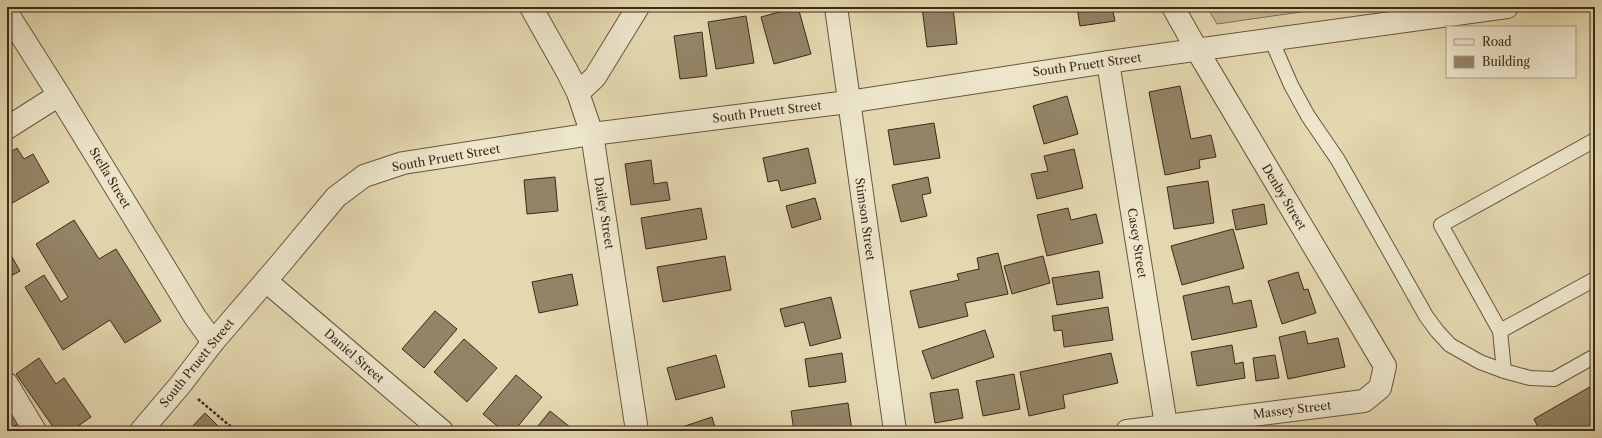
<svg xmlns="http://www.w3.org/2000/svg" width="1602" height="438" font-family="'Libre Caslon Text',serif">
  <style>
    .green { fill: #c8ba96; stroke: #837256 }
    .building { fill: #948467; stroke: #3e2a17 }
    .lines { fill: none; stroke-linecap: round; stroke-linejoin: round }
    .service-casing { stroke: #68563d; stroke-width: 16 }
    .minor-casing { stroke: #68563d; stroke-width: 24 }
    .tertiary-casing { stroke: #68563d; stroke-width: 24 }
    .path { stroke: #3e2a17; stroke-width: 2.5; stroke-dasharray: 3 2; stroke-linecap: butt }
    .service { stroke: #ede6cc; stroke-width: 14 }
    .minor { stroke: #ede6cc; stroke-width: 22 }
    .tertiary { stroke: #ede6cc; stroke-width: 22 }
    .labels { text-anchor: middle; stroke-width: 3; stroke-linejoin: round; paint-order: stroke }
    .street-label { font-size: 12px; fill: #3e2a17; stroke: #ede6cc }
  </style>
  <rect width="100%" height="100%" fill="#e4d8b0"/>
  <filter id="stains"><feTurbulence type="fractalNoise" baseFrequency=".005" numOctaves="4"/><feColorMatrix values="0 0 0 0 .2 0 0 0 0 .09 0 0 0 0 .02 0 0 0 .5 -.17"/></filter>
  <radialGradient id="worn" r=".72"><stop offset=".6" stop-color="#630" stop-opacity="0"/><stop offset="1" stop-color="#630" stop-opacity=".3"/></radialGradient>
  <path class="green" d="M1207,7H1327L1328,8L1217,24Z"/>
  <path class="building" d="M798,7L811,54L774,64L761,17Z
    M922,7H953L957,44L927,47Z
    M1077,7H1112L1115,21L1080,26Z
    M746,16L754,63L716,69L708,22Z
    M702,32L707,76L680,79L674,36Z
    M1180,86L1191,139L1211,135L1216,157L1199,160L1200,168L1165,175L1149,92Z
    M1067,96L1078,134L1044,144L1033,106Z
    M934,123L940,158L894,165L888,130Z
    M17,148L24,159L33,154L49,182L7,206V154Z
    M808,148L816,183L781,191L778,180L768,182L763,158Z
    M1074,149L1083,188L1037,199L1031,174L1048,171L1044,156Z
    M651,160L654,184L667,182L670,200L631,205L625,164Z
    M555,177L558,211L527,214L524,180Z
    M928,177L931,193L922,195L927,216L901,222L892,185Z
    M1208,181L1214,223L1174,229L1167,187Z
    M815,198L821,219L792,228L786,206Z
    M1264,204L1267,224L1236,230L1232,210Z
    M701,208L707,239L646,249L641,218Z
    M1068,208L1071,220L1096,214L1103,243L1047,256L1037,215Z
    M74,220L99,259L116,249L161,321L125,343L110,320L63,350L25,287L44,275L61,302L68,297L36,244Z
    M1233,229L1244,268L1182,285L1171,246Z
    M8,250L20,271L7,278V251Z
    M998,253L1008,294L965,303L968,316L919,328L910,291L959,280L957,274L979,269L977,258Z
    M725,256L731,290L663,302L657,267Z
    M1043,256L1050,283L1012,294L1004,266Z
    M1099,271L1103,298L1057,305L1052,278Z
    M1298,272L1304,290L1308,289L1316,313L1282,324L1268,281Z
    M572,274L578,305L539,313L532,282Z
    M1229,286L1233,304L1251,300L1257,327L1192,340L1183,296Z
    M831,297L841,338L810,346L804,322L785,327L780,309Z
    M1108,307L1113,340L1064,347L1062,330L1054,331L1052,316Z
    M435,311L457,329L424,368L402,349Z
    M985,330L994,357L932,379L922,351Z
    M1305,331L1308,344L1338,338L1345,367L1288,379L1279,337Z
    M464,339L497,368L467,402L434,372Z
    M1232,345L1235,364L1243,362L1245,378L1197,386L1191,352Z
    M842,353L846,382L809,387L805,359Z
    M1111,353L1118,383L1063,395L1065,408L1029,416L1020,372Z
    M716,355L725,387L676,400L667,368Z
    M1275,355L1279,378L1256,381L1253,358Z
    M39,358L56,384L64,378L91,417L71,431H56L16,374Z
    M1014,374L1020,409L983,416L976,381Z
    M516,375L542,397L514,431H503L483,414Z
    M1595,384V431H1540L1534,419Z
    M958,389L963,418L935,423L930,393Z
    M7,398L21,422L7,431Z
    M848,403L852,431H794L791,411Z
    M550,411L575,431H534Z
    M205,413L223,431H188Z
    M712,417L716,431H680L679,428Z"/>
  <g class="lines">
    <defs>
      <path id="service" d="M1271,39L1291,85L1308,116L1338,160L1426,316L1437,331L1450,345L1480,362L1504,371L1530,378L1554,379L1595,356
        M1500,331L1595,279
        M1504,371L1500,331L1441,225L1595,140"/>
      <path id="minor" d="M531,7L567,71L578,93L592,134L637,431
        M836,7L895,431
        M7,13L59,95L195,317L213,342
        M1108,62L1166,425
        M578,93L595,77L638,7
        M7,128L59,95
        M266,281L442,431
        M7,384L35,431
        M1127,431L1364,401L1380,388L1385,366L1197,50L1173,7"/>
      <path id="tertiary" d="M141,431L181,384L213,342L281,263L336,197L364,176L403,163L592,134L848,102L1108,62L1507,7"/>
    </defs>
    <use href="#service" class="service-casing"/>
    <use href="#minor" class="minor-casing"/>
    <use href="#tertiary" class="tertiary-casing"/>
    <path class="path" d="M198,399L236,431"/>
    <use href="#service" class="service"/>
    <use href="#minor" class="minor"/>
    <use href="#tertiary" class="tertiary"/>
  </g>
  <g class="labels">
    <g class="street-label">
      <text transform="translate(1087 65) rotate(-8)" y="4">South Pruett Street</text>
      <text transform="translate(767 112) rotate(-7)" y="4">South Pruett Street</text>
      <text transform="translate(446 158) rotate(-10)" y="4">South Pruett Street</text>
      <text transform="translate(110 178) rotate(59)" y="4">Stella Street</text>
      <text transform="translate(1284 197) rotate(59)" y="4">Denby Street</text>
      <text transform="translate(604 213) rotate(81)" y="4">Dailey Street</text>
      <text transform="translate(865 219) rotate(82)" y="4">Stimson Street</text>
      <text transform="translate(1137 243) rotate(81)" y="4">Casey Street</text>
      <text transform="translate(354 356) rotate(41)" y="4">Daniel Street</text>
      <text transform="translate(197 363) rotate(-51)" y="4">South Pruett Street</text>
      <text transform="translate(1292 410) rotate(-7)" y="4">Massey Street</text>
    </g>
  </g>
  <rect width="1602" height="438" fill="none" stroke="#e4d8b0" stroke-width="24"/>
  <rect x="8" y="8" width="1586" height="422" fill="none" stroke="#3e2a17" stroke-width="2"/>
  <rect x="12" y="12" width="1578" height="414" fill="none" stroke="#3e2a17"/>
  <rect x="1446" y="26" width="130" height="52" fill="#ede6cc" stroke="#a79b84"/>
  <rect x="1454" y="39" width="20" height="6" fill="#ede6cc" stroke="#a79b84"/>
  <text x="1482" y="46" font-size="12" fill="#3e2a17">Road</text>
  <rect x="1454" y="56" width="20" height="12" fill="#948467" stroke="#a79b84"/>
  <text x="1482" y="66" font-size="12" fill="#3e2a17">Building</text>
  <rect width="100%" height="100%" filter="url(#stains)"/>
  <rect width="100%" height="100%" fill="url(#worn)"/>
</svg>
